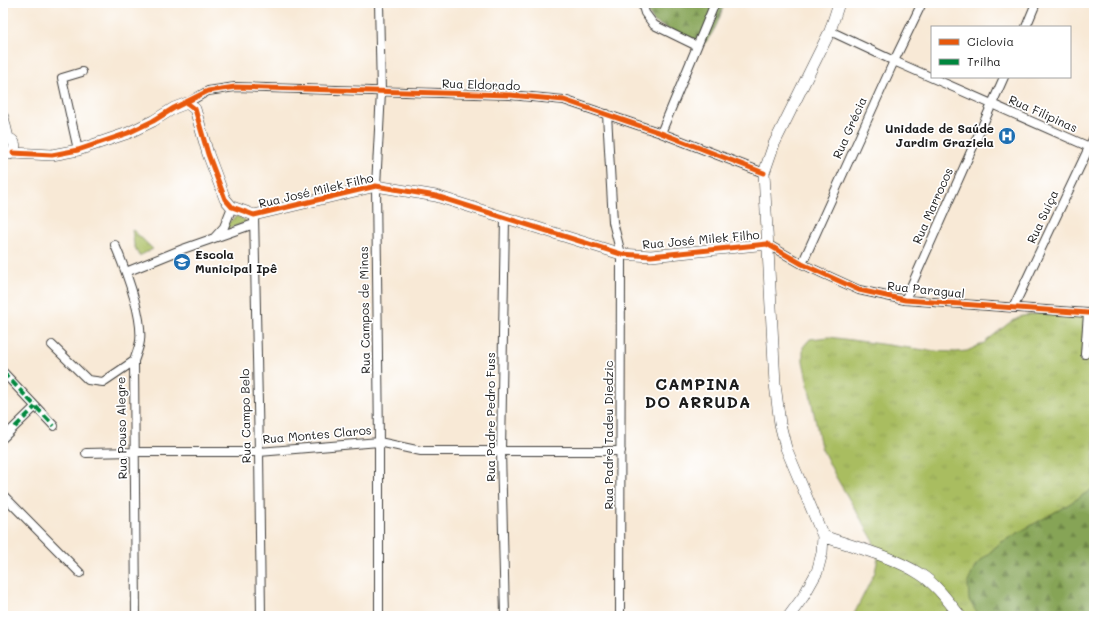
<svg xmlns="http://www.w3.org/2000/svg" width="1097" height="619" font-family="Mali,sans-serif">
  <style>
    .grass { fill: url(#grass-tufts); stroke: #626c3e }
    .forest { fill: url(#forest-firs); stroke: #51603a }
    .lines { fill: none; stroke-linecap: round; stroke-linejoin: round }
    .street-casing { stroke: #3d3b38; stroke-width: 10 }
    .secondary-casing { stroke: #3d3b38; stroke-width: 12 }
    .street { stroke: #fff; stroke-width: 8 }
    .secondary { stroke: #fff; stroke-width: 11 }
    .quiet { stroke: #00873e; stroke-width: 4; stroke-dasharray: 8 4; stroke-linecap: butt }
    .cycleway-casing { stroke: #fff; stroke-width: 8 }
    .cycleway { stroke: #e8590c; stroke-width: 5 }
    .labels { text-anchor: middle; stroke-width: 3.5; stroke-linejoin: round; paint-order: stroke }
    .street-label { font-size: 12px; fill: #1c1c1c; stroke: #fff }
    .poi-label { font-size: 12px; font-weight: bold; fill: #1c1c1c; stroke: #fff; text-anchor: end }
    .district-label { font-size: 16px; font-weight: bold; letter-spacing: 1px; fill: #1c1c1c; stroke: #fff }
  </style>
  <defs>
    <pattern id="grass-tufts" width="24" height="20" patternUnits="userSpaceOnUse"><rect width="24" height="20" fill="#a9bd61"/><path d="M3 7l-1-3M5 7V3M7 7l1-3M15 17l-1-3M17 17v-4M19 17l1-3" fill="none" stroke="#91a254"/></pattern>
    <pattern id="forest-firs" width="22" height="20" patternUnits="userSpaceOnUse"><rect width="22" height="20" fill="#86a457"/><path d="M5 1l3.5 6h-7zM16 11l3.5 6h-7z" fill="#6d8547"/></pattern>
  </defs>
  <rect width="100%" height="100%" fill="#fff"/>
  <filter id="ink" filterUnits="userSpaceOnUse"><feTurbulence type="fractalNoise" baseFrequency=".025" numOctaves="2"/><feDisplacementMap in="SourceGraphic" scale="8" xChannelSelector="R" yChannelSelector="G"/><feConvolveMatrix kernelMatrix="1 2 1 2 8 2 1 2 1" color-interpolation-filters="sRGB"/></filter>
  <filter id="wash" filterUnits="userSpaceOnUse"><feTurbulence type="fractalNoise" baseFrequency=".012" numOctaves="4" result="noise"/><feDisplacementMap in="SourceGraphic" scale="16" xChannelSelector="R" yChannelSelector="G"/><feGaussianBlur stdDeviation="0.9" result="paint"/><feColorMatrix in="noise" values="0 0 0 0 0 0 0 0 0 0 0 0 0 0 0 0 0 1.4 0 .05"/><feComposite in="paint" operator="in"/></filter>
  <g filter="url(#wash)">
    <rect width="100%" height="100%" fill="#f8e9d6"/>
    <path class="grass" d="M237,216L246,220L245,223L224,230L229,222Z
      M132,229L153,249L139,256L134,245Z
      M1094,311V488L1066,506L1000,543L976,565L977,614L979,616H853L875,572L878,558L872,538L836,477L821,447L803,361V347L810,339L829,337L932,351L956,352L967,351L984,343L1009,323L1022,316L1046,312Z"/>
    <path class="forest" d="M642,3H724C720,18 715,31 705,43L686,38L654,22Z
      M1094,488V616H979L969,600L968,582L976,565L1000,543L1066,506Z"/>
  </g>
  <g filter="url(#ink)">
    <g class="lines">
      <defs>
        <path id="street" d="M379,3L381,92L376,186L379,442V616
          M642,3L645,13L654,25L697,46
          M1026,27L1036,3
          M830,31L894,61L1094,149
          M187,103L208,91L235,87L510,95L564,100L661,133L764,173
          M607,114L613,222L621,254L620,616
          M661,133L715,3
          M78,150L62,78L82,72
          M254,215L259,452L261,616
          M505,218L501,451L505,616
          M215,237L224,227L232,207
          M767,244L802,264L859,290L905,300L1088,313L1094,312
          M115,245C125,269 143,316 140,341C139,348 136,355 134,361L136,616
          M802,264L894,61L922,3
          M126,272L183,249L254,224
          M905,300L1004,77
          M1013,308L1094,137
          M52,345L88,380L103,382L134,361
          M1085,354L1088,313
          M3,372L54,426
          M3,438L35,407
          M86,453L135,452H259L379,442L421,451H621
          M3,495L80,573"/>
        <path id="secondary" d="M3,117L8,138
          M3,139C14,136 19,147 10,154H3
          M13,153L52,155L78,150L128,133L153,121L174,108L187,103L195,109L208,154L225,199L232,207L246,212L254,215L376,186L436,196L621,254L651,256L767,244
          M823,536C854,547 892,556 920,574C936,584 948,601 960,616
          M789,616L803,597L817,572L822,553L823,536L786,448L780,424L775,384L764,173L774,144L830,31L839,3"/>
      </defs>
      <use href="#street" class="street-casing"/>
      <use href="#secondary" class="secondary-casing"/>
      <use href="#street" class="street"/>
      <use href="#secondary" class="secondary"/>
      <path class="quiet" d="M3,372L54,426
        M15,427L35,407"/>
      <defs>
        <path id="cycleway" d="M187,103L195,109L208,154L225,199L232,207L246,212L254,215L376,186L436,196L621,254L651,256L767,244L802,264L859,290L905,300L1088,313L1094,312
          M13,153L52,155L78,150L128,133L153,121L174,108L208,91L235,87L510,95L564,100L661,133L764,173"/>
      </defs>
      <use href="#cycleway" class="cycleway-casing"/>
      <use href="#cycleway" class="cycleway"/>
    </g>
  </g>
  <defs>
    <symbol id="hospital-disc" viewBox="-11 -11 22 22"><circle r="9.5" fill="#1f6fb2" stroke="#fff"/><path d="M-5-5h3v3.5h4V-5h3V5h-3V1.5h-4V5h-3Z" fill="#fff"/></symbol>
    <symbol id="school-disc" viewBox="-11 -11 22 22"><circle r="9.5" fill="#1f6fb2" stroke="#fff"/><path d="M0-5L7-2L0 1L-7-2ZM-4 1L0 2.5L4 1V4Q0 6-4 4Z" fill="#fff"/></symbol>
  </defs>
  <g fill-rule="evenodd">
    <use href="#hospital-disc" x="997" y="126" width="20" height="20"/>
    <use href="#school-disc" x="172" y="252" width="20" height="20"/>
  </g>
  <g class="labels">
    <g class="street-label">
      <text transform="translate(481 85) rotate(2)" y="4">Rua Eldorado</text>
      <text transform="translate(1043 114) rotate(24)" y="4">Rua Filipinas</text>
      <text transform="translate(850 128) rotate(-66)" y="4">Rua Grécia</text>
      <text transform="translate(316 191) rotate(-13)" y="4">Rua José Milek Filho</text>
      <text transform="translate(933 206) rotate(-66)" y="4">Rua Marrocos</text>
      <text transform="translate(1043 217) rotate(-65)" y="4">Rua Suíça</text>
      <text transform="translate(701 240) rotate(-5)" y="4">Rua José Milek Filho</text>
      <text transform="translate(926 290) rotate(6)" y="4">Rua Paragual</text>
      <text transform="translate(365 310) rotate(-91)" y="4">Rua Campos de Minas</text>
      <text transform="translate(246 416) rotate(-91)" y="4">Rua Campo Belo</text>
      <text transform="translate(491 417) rotate(-90)" y="4">Rua Padre Pedro Fuss</text>
      <text transform="translate(122 428) rotate(-91)" y="4">Rua Pouso Alegre</text>
      <text transform="translate(317 435) rotate(-5)" y="4">Rua Montes Claros</text>
      <text transform="translate(609 435) rotate(-90)" y="4">Rua Padre Tadeu Diedzic</text>
    </g>
    <g class="poi-label">
      <text x="994" y="133">Unidade de Saúde<tspan x="994" dy="14">Jardim Graziela</tspan></text>
      <text x="195" y="259" text-anchor="start">Escola<tspan x="195" dy="14">Municipal Ipê</tspan></text>
    </g>
    <g class="district-label">
      <text x="698" y="390">CAMPINA<tspan x="698" dy="18">DO ARRUDA</tspan></text>
    </g>
  </g>
  <rect width="1097" height="619" fill="none" stroke="#fff" stroke-width="16"/>
  <rect x="931" y="26" width="140" height="52" fill="#ffffff" stroke="#a4a4a4"/>
  <rect x="939" y="39" width="20" height="6" fill="#e8590c" stroke="#a4a4a4"/>
  <text x="967" y="46" font-size="12" fill="#1c1c1c">Ciclovia</text>
  <rect x="939" y="59" width="20" height="6" fill="#00873e" stroke="#a4a4a4"/>
  <text x="967" y="66" font-size="12" fill="#1c1c1c">Trilha</text>
</svg>
